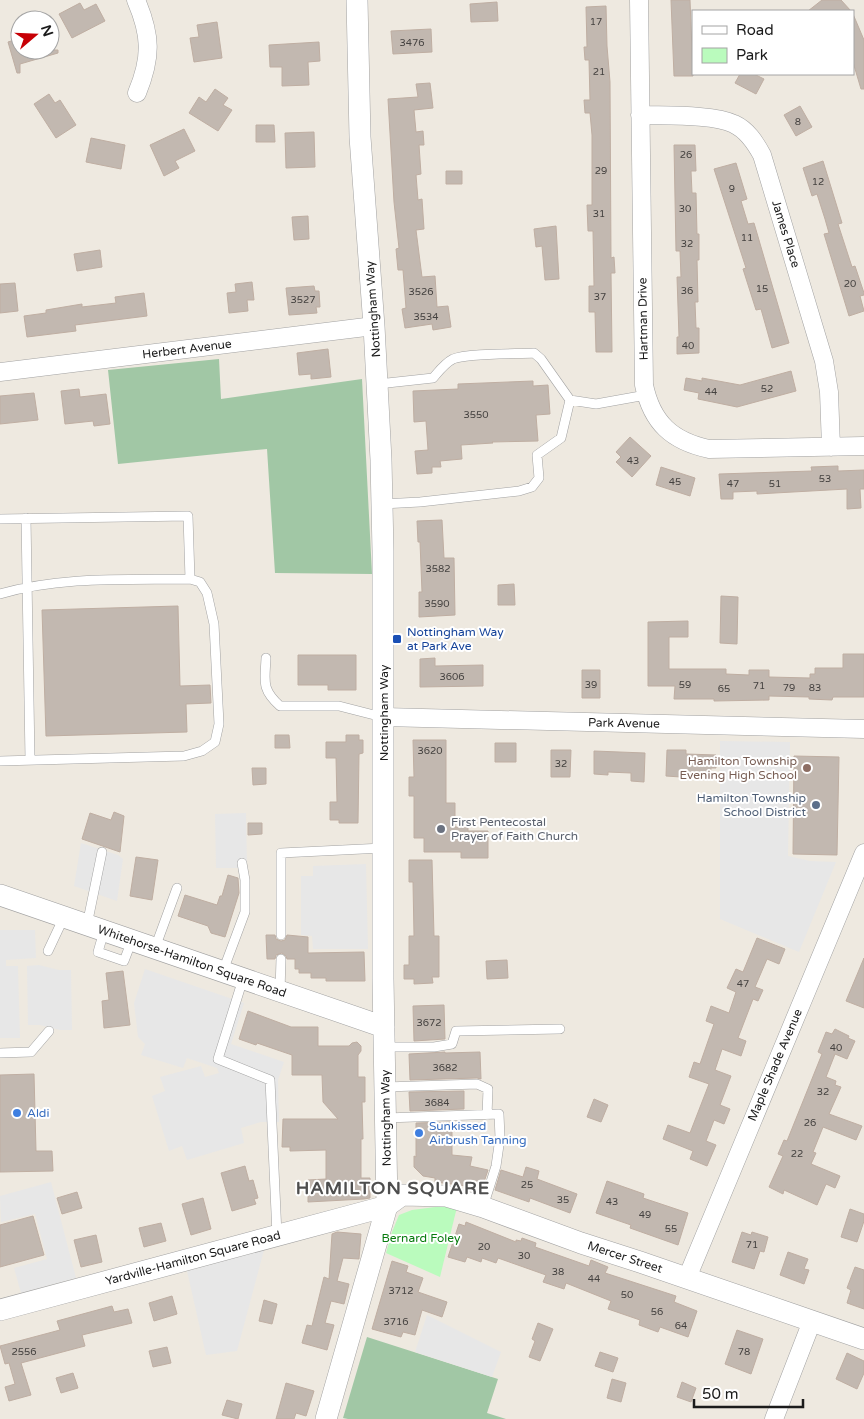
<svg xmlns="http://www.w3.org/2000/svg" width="864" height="1419" font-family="'Varela Round',sans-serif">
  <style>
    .cemetery { fill: #a1c7a5 }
    .park { fill: #bafbbd }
    .parking { fill: #e7e7e7 }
    .building { fill: #c2b8b0; stroke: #bfaea2 }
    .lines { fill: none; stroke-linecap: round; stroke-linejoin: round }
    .service-casing { stroke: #a2a2a2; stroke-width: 10 }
    .minor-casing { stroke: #a2a2a2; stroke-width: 19 }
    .tertiary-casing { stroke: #a2a2a2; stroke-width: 22 }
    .service { stroke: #fff; stroke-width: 9 }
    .minor { stroke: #fff; stroke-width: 18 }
    .tertiary { stroke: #fff; stroke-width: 21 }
    .transit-dot { fill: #1a4fb4; stroke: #fff; stroke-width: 2 }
    .education-dot { fill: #8d6e63; stroke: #fff; stroke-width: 2 }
    .service-dot { fill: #5c6f8a; stroke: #fff; stroke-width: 2 }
    .worship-dot { fill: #6b7280; stroke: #fff; stroke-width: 2 }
    .shop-dot { fill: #3f7fe0; stroke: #fff; stroke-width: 2 }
    .labels { text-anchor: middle; stroke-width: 4; stroke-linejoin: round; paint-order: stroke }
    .number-label { font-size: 10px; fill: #454240 }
    .street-label { font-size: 12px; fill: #1b1b1b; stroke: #fff }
    .transit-label { font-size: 12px; fill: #164399; stroke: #fff; text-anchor: start }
    .education-label { font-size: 12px; fill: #785e54; stroke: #fff; text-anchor: end }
    .service-label { font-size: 12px; fill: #4e5e75; stroke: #fff; text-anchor: end }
    .worship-label { font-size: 12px; fill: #5b616d; stroke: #fff; text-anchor: start }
    .shop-label { font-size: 12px; fill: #366cbe; stroke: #fff; text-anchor: start }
    .park-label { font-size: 12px; fill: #077b0e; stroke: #fff }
    .district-label { font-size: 18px; font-weight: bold; letter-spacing: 1px; fill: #4e4e4e; stroke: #fff }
  </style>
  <rect width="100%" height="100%" fill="#eee9e0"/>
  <path class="cemetery" d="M219,359L221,399L362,379L372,574L275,573L267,449L118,464L108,370Z
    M367,1337L498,1379L487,1413L506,1419H348L343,1418Z"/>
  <path class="park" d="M443,1206L457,1207L440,1277L386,1253L392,1232L399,1215L412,1210Z"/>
  <path class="parking" d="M720,741L790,742L788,856L810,861L836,862L799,952L720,919Z
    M246,813L247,868H216L215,814Z
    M81,843L118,855L123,859L117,901L74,886Z
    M366,864L368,949H313L312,936L301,935V876H313V866Z
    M0,930H35L36,958L6,960V966H18L20,1038H0Z
    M39,965L59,970H71L72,1030H60L40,1025H28L27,966Z
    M145,969L244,1003L231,1044L284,1062L278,1080L279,1122H261L241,1128L244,1143L187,1160L182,1146L169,1151L152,1096L165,1091L160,1077L201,1066L205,1077L219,1073L217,1068L187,1058L183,1068L141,1055L145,1044L138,1037L134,1003Z
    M51,1182L76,1278L21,1293L14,1268L47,1259L35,1214L1,1222L0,1196Z
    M264,1250L237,1351L206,1355L187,1271Z
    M427,1315L501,1352L492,1377L415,1352Z"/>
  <path class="building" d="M671,0H690L693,76H674Z
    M822,0H841L851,11H808Z
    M497,2L498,21L471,22L470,4Z
    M80,3L84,10L96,4L105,21L72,38L59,14Z
    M606,6L607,46L610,82L611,258L614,257L615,273H611L612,352H596L595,312H589V286H594L593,231H588L587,205H592V135L590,113H585L584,100H590L589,60H585L584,47H587L586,7Z
    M853,14L864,40V89H861L853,62Z
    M217,22L222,58L194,62L190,38L199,37L197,25Z
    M431,29L432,52L393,54L391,31Z
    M20,38V50H58V53L20,64V73H17L8,42Z
    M319,42L320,61L308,62L309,85L282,86V67H270L269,45Z
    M740,74H754L764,79L756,94L735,83Z
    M430,83L433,108L414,110L416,132L423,131L424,145H419L421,174L416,175L418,200L422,199L424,229L416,230L422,277L435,276L437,307L448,306L451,327L433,330L432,324L405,328L402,309L406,308L403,270H398L396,249L399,248L394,202L388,99L418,97L416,84Z
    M215,89L228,98L223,105L232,110L218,131L189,113L199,97L206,102Z
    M49,94L55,103L60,100L76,125L56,138L34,104Z
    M800,106L812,127L796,136L784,115Z
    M256,125H274L275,142H256Z
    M184,129L195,151L175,161L179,168L164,176L150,145Z
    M314,132L315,167L286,168L285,133Z
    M91,138L125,145L121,169L86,162Z
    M674,145H695L696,171H691L692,193H696L697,234H699V260H697L698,302H695L696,328H699V353L677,354V337H679L677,277H681L680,251H676Z
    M823,161L842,223L838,224L852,267L855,266L864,293V295L860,296L864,311L849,316L824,234L829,233L825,219L817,194L812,196L803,168Z
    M736,163L747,199L741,201L748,224L754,223L789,343L772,348L761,309L756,310L743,269L746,268L714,169Z
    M446,171H462V184H446Z
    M308,216L309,239L294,240L292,217Z
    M556,226L559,279L545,280L542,246L536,247L534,229Z
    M100,250L102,267L77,271L74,254Z
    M252,282L254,300H247L248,311L229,313L227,293L236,292L235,284Z
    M15,283L18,311L0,313V284Z
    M314,286L315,291H319L320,307H316L317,313L289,315L286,288Z
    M144,293L147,316L75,325L76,331L27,337L24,316L46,313V310L82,304V307L116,303L115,297Z
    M328,349L331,377L311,379V374L299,375L297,353Z
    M791,371L796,391L737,407L698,399L699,393L684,390L686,378L702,381V378L740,385Z
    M533,381V386L548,385L550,414L536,415L538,441L492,442L493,443L461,445L462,459L440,461L441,467H432V473L417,474L415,451L428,450L426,421L414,422L413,391L458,389V384Z
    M79,389L80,397L106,394L110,424L94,426L93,421L65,424L61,391Z
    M34,393L38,420L0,424V396Z
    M630,437L651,456L632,477L616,462L621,457L616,452Z
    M838,466V471L864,470V489H860L861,508L847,509V489L757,494V491L733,492V499H721L719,474L812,471L811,467Z
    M661,467L695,478L690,496L656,485Z
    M442,520L444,558H454L455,615L419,617V592H422L420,542H418L417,521Z
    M514,584L515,605H498V585Z
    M721,596L738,597L737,644L720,643Z
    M178,606L180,686L210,685L211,703L186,704L187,732L46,736L42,610Z
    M688,621V637H669V669H726V674L749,675V670H769V677L810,678V674H815V668H843V654H864V697H833L832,700L809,699V697L769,696V700L714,701V699H674L675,686H648V622Z
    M298,655H356V690H328V685H298Z
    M435,658V666L483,665V686L420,687V659Z
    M582,670H600V698H582Z
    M275,735H289L290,748H275Z
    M346,735H359V740H363V753L359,754L358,823H339V820H330V802H337L336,758H326V742H346Z
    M413,740H446V803H455V827H468V831H488V858H461V852H424V838H414V796H409V777H414Z
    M495,743H516V762H495Z
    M551,750H571L570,777H551Z
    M667,750H686V754L716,755V768H711L710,775L681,774V777L666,776Z
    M594,751L645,753L644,782L631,781V773L608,772V775L594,774Z
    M794,756L839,757L837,855L793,854Z
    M252,768H266V784L253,785Z
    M114,812L124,816L120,852L82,839L90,813L111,820Z
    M248,823H262V834L248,835Z
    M136,857L158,860L152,900L130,896Z
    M409,860H432L434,936H439V977H432L433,983L414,984V979H404V965H409V936H414L413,882H409Z
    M228,875L238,878L239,893L225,937L211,933L208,926L178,916L185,895L217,905L220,896H222Z
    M266,935H275L276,939L281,941L285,940L287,935L308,937V953L364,952L365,981H326V978H311V973H299V969H295V959H287L286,956L282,953L276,955L275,959H267Z
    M757,938L785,949L779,964L767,959L755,987L763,990L758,1001L753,999L738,1038L746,1041L741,1056L722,1049L715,1070L731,1076L720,1105L730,1109L724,1124L714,1120L706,1141L716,1145L707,1166L690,1159L693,1151L663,1139L668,1125L690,1133L709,1084L689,1077L694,1062L700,1064L714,1024L706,1021L711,1006L729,1013L736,992L727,988L736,969L743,972Z
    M864,958V1008L846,1001Z
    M507,960L508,978L487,979L486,961Z
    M123,971L130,1025L104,1028L102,1001L109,1000L106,973Z
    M444,1005L445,1039L414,1041L413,1006Z
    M248,1011L291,1027H318V1046H349L352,1043L357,1042L361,1046V1051L358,1055V1077H365V1102H362L363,1139H361V1178H370V1198L364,1199L308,1202V1180L326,1179V1150L290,1151V1147H282L283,1119H338L323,1102L322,1075H292V1055L257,1043L256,1045L239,1039Z
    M835,1029L849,1036L848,1038L855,1041L847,1059L835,1054L826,1077L836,1081L835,1085L841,1087L829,1114L862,1126L856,1140L823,1127L813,1152L816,1153L811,1164L840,1176L835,1188L826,1184L817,1205L784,1190L783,1194L769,1187L783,1156L778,1154L784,1140L787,1141L822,1054L818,1052L826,1032L832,1034Z
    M445,1052V1053L480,1052L481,1079L477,1078L410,1080L409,1054Z
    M34,1074L36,1151H52L53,1171L0,1172V1075Z
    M464,1091V1109L410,1111L409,1092Z
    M594,1099L608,1105L601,1122L587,1117Z
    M452,1122V1155L472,1157L470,1166L488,1170L482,1188L435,1182V1178L423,1176L414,1167V1156L416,1157V1123Z
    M245,1166L249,1181L253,1180L258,1198L254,1199L256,1204L232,1211L221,1173Z
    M526,1167L539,1171L537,1179L577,1194L570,1213L530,1198L529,1202L495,1190L501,1170L523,1177Z
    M607,1181L644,1194L643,1198L688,1213L678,1245L630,1228L631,1225L596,1213Z
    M77,1192L82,1208L62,1214L57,1198Z
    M203,1198L211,1229L191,1235L182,1204Z
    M850,1209L864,1214V1221L857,1242L841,1237Z
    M33,1216L44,1255L0,1267V1225Z
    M466,1222L516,1242V1240L521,1241L522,1238L536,1243L535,1247L589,1266L591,1260L608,1267L605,1273L676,1296L674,1302L697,1311L688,1337L660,1327L658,1332L639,1325L640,1320L608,1309L611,1301L566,1283L564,1289L543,1282L546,1275L498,1258L496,1263L482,1258L481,1262L467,1257L465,1262L448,1257L459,1224L465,1226Z
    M161,1223L166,1241L144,1247L139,1228Z
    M337,1232L361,1234L359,1259L343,1258L337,1281L349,1284L344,1304L331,1301L325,1323L334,1325L327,1350L302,1343L307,1325L312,1326L324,1277L329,1279L332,1234Z
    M742,1232L751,1235L752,1232L768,1237L764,1252L760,1251L754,1269L732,1262Z
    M96,1235L102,1262L81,1267L74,1240Z
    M788,1252L808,1259L804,1269L809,1270L804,1284L780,1275Z
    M392,1261L408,1266L406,1272L423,1278L418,1292L447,1302L442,1317L422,1310L415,1335L403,1332L401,1337L372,1329Z
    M855,1267L864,1270V1309L847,1303L851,1290L847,1288Z
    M172,1296L177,1314L154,1321L149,1303Z
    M264,1300L277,1304L272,1324L259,1321Z
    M112,1306L114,1312L128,1309L132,1323L82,1335L85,1346L21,1363L31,1395L9,1401L5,1387L15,1384L9,1363L5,1364L0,1346L60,1330L57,1321Z
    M538,1323L553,1329L540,1361L529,1357L535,1341L532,1339Z
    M737,1330L763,1339L751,1374L725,1364Z
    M167,1347L171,1363L153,1367L149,1351Z
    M600,1352L618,1358L613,1372L595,1366Z
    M847,1353L864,1361V1373L857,1389L836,1379Z
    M73,1373L78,1388L61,1393L56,1378Z
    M612,1379L626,1383L621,1402L607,1398Z
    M682,1382L696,1388L691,1402L677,1397Z
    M286,1383L314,1391L306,1416L296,1413L294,1419H276Z
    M227,1400L242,1404L238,1419L222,1415Z"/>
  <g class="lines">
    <defs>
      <path id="service" d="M378,384L433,378C439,371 445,363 453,359C467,353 516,354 534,353L541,359L570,400L596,404L646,395
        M382,504L420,502L519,491L532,487L539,478L537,455L561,438L570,400
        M26,518L30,760
        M0,519L188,516L190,579
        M0,594C61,576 127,580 190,579L200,582L207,593L214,624L219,724L215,742L202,751L184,756L0,761
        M266,658C265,681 261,689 280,706H339L382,717
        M87,925L102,852
        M104,931L98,952L124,961L132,940
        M281,935V853L383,848
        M155,948L177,888
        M48,951L64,917
        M223,971L245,912V880L242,863
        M243,979L218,1059L270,1080L277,1235
        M280,991L281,959
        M384,1047H434L452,1044L456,1031L560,1029
        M0,1053L31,1052L49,1031
        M385,1087L477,1084L488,1089L487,1115
        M386,1118L499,1114L500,1138L496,1166L483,1207"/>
      <path id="minor" d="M136,0C151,35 152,57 137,93
        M639,0L644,385C652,423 672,441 709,449L864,446
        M640,115C664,116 714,114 734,124C747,130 755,142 762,155L824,361L829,392L831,447
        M0,372L374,326
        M384,717L864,729
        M687,1278L864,853
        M774,1419L812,1321"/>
      <path id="tertiary" d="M0,895L384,1027
        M0,1310L387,1206L402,1195L446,1196L483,1207L581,1243L640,1262L864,1339
        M326,1419L387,1206L383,979V551L381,460L374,326L360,137L357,0"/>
    </defs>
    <use href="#service" class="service-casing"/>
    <use href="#minor" class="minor-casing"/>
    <use href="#tertiary" class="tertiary-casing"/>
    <use href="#service" class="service"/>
    <use href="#minor" class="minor"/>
    <use href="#tertiary" class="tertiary"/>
  </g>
  <rect class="transit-dot" x="392" y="634" width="10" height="10" rx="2.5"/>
  <circle class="education-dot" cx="807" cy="768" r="5"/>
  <circle class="service-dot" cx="816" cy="805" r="5"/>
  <circle class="worship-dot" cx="441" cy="829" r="5"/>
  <g class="shop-dot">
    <circle cx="17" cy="1113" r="5"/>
    <circle cx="419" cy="1133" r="5"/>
  </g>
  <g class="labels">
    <g class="number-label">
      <text x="596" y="25">17</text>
      <text x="412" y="46">3476</text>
      <text x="599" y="75">21</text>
      <text x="798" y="125">8</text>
      <text x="686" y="158">26</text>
      <text x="601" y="174">29</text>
      <text x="818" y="185">12</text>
      <text x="732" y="192">9</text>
      <text x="685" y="212">30</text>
      <text x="599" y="217">31</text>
      <text x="747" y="241">11</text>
      <text x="687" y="247">32</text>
      <text x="850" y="287">20</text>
      <text x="762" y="292">15</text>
      <text x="687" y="294">36</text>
      <text x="421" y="295">3526</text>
      <text x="600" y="300">37</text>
      <text x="303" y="303">3527</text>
      <text x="426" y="320">3534</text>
      <text x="688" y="349">40</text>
      <text x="767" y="392">52</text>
      <text x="711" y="395">44</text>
      <text x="476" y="418">3550</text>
      <text x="633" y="464">43</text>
      <text x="825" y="482">53</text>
      <text x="675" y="485">45</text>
      <text x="733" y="487">47</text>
      <text x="775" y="487">51</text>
      <text x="438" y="572">3582</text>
      <text x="437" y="607">3590</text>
      <text x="452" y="680">3606</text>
      <text x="591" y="688">39</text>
      <text x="685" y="688">59</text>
      <text x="759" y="689">71</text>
      <text x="789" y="691">79</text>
      <text x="815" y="691">83</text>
      <text x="724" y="692">65</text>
      <text x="430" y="754">3620</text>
      <text x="561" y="767">32</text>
      <text x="743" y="987">47</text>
      <text x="429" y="1026">3672</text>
      <text x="836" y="1051">40</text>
      <text x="445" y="1071">3682</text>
      <text x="823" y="1095">32</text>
      <text x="437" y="1106">3684</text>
      <text x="810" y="1126">26</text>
      <text x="797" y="1157">22</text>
      <text x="527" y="1188">25</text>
      <text x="563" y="1203">35</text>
      <text x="612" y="1205">43</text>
      <text x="645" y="1218">49</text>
      <text x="671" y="1232">55</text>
      <text x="752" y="1248">71</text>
      <text x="484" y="1250">20</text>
      <text x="524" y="1259">30</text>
      <text x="558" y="1275">38</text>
      <text x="594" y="1282">44</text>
      <text x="401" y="1294">3712</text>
      <text x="627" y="1298">50</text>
      <text x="657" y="1315">56</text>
      <text x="396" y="1325">3716</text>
      <text x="681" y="1329">64</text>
      <text x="24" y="1355">2556</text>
      <text x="744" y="1355">78</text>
    </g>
    <g class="street-label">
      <text transform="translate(786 234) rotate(73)" y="4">James Place</text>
      <text transform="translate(373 309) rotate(-94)" y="4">Nottingham Way</text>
      <text transform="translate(643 319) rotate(-91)" y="4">Hartman Drive</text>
      <text transform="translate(187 349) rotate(-7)" y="4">Herbert Avenue</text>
      <text transform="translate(384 713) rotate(-90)" y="4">Nottingham Way</text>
      <text transform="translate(624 723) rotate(1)" y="4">Park Avenue</text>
      <text transform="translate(192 961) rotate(19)" y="4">Whitehorse-Hamilton Square Road</text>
      <text transform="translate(775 1065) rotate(-67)" y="4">Maple Shade Avenue</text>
      <text transform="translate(386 1118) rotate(-91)" y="4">Nottingham Way</text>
      <text transform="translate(625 1257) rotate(18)" y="4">Mercer Street</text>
      <text transform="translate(193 1258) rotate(-15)" y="4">Yardville-Hamilton Square Road</text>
    </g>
    <g class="transit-label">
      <text x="407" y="636">Nottingham Way<tspan x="407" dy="14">at Park Ave</tspan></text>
    </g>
    <g class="education-label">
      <text x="797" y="765">Hamilton Township<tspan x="797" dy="14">Evening High School</tspan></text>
    </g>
    <g class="service-label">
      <text x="806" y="802">Hamilton Township<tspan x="806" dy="14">School District</tspan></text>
    </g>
    <g class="worship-label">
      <text x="451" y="826">First Pentecostal<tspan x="451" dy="14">Prayer of Faith Church</tspan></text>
    </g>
    <g class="shop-label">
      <text x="27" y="1117">Aldi</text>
      <text x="429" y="1130">Sunkissed<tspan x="429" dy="14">Airbrush Tanning</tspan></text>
    </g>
    <g class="park-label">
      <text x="421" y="1242">Bernard Foley</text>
    </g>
    <g class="district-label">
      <text x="393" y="1194">HAMILTON SQUARE</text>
    </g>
  </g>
  <rect x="692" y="10" width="162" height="65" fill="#ffffff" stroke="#a4a4a4"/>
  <rect x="702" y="26" width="25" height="8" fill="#ffffff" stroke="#a4a4a4"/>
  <text x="736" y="35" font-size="15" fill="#1b1b1b">Road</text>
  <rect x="702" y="48" width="25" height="15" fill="#bafbbd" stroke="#a4a4a4"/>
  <text x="736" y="60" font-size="15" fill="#1b1b1b">Park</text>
  <g transform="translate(35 35) rotate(71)"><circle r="24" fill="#ffffff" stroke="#a4a4a4"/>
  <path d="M0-4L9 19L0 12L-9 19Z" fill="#c70006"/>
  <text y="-8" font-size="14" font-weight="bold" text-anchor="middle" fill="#1b1b1b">N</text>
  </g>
  <path d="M694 1399v8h109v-8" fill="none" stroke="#1b1b1b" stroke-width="2.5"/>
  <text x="702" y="1399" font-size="15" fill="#1b1b1b" stroke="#ffffff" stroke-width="4" paint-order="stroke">50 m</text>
</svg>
